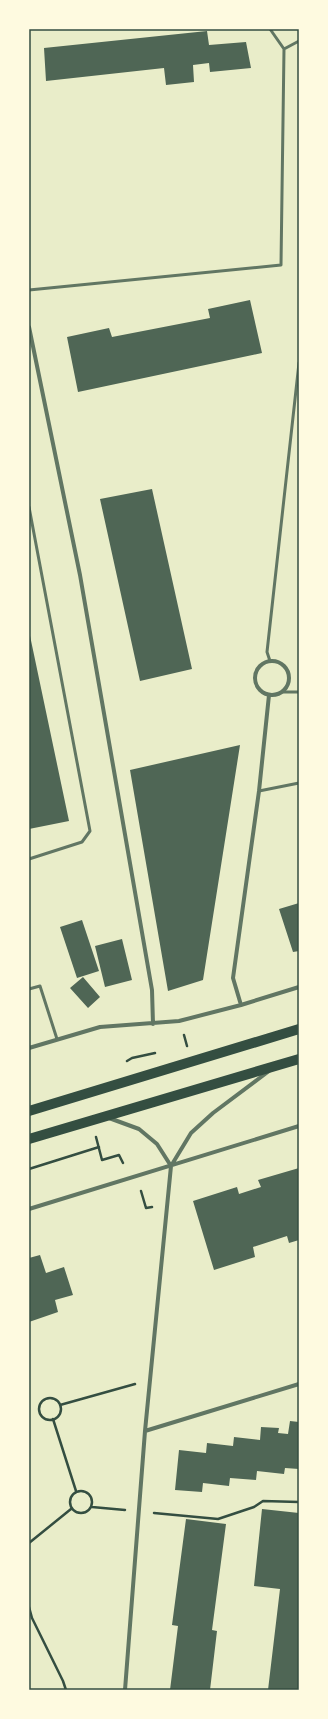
<svg xmlns="http://www.w3.org/2000/svg" width="328" height="1719" font-family="'Archivo Narrow',sans-serif">
  <style>
    .building { fill: #4f6655 }
    .lines { fill: none; stroke-linecap: round; stroke-linejoin: round }
    .path { stroke: #344e41; stroke-width: 2.5 }
    .service { stroke: #617663; stroke-width: 3 }
    .minor { stroke: #617663; stroke-width: 4 }
    .primary { stroke: #344e41; stroke-width: 10 }
    .neatline { fill: none; stroke: #344e41; stroke-width: 1.5 }
  </style>
  <rect width="100%" height="100%" fill="#e9edc9"/>
  <path class="building" d="M207,31L209,45L246,42L251,68L210,72L209,63L193,65L194,82L166,85L164,68L46,81L44,48Z
    M250,300L262,353L78,392L67,337L109,328L112,337L210,318L208,309Z
    M152,489L192,669L140,681L100,499Z
    M29,631L69,821L29,829Z
    M240,745L203,980L168,991L130,770Z
    M299,903V951L293,952L279,909Z
    M82,920L99,971L77,978L60,927Z
    M122,939L132,980L105,987L95,946Z
    M83,977L100,997L88,1008L70,988Z
    M299,1168V1240L289,1243L287,1236L253,1247L255,1257L214,1270L193,1201L237,1187L239,1194L261,1187L258,1180Z
    M40,1255L46,1273L64,1267L73,1295L55,1300L58,1312L29,1322V1258Z
    M290,1421L299,1422V1469L285,1468L284,1474L257,1471L256,1480L230,1478L229,1486L203,1483L202,1492L175,1490L179,1450L206,1453L207,1443L233,1446L234,1437L260,1440L261,1427L279,1428L278,1433L288,1434Z
    M262,1509L299,1513V1690H268L280,1589L254,1586Z
    M186,1519L226,1524L212,1630L217,1631L210,1690H170L178,1626L172,1625Z"/>
  <g class="lines">
    <path class="path" d="M184,1035L187,1046
      M127,1061L132,1058L155,1053
      M96,1137L102,1160L119,1155L123,1163
      M29,1169L99,1147
      M141,1191L146,1208L152,1207
      M39 1409a11 11 0 1 1 22 0a11 11 0 1 1-22 0Z
      M60,1405L135,1384
      M53,1419L76,1491
      M70 1502a11 11 0 1 1 22 0a11 11 0 1 1-22 0Z
      M92,1507L125,1510
      M154,1513L218,1519L254,1507L263,1501L299,1502
      M29,1543L71,1509
      M29,1607L32,1618L63,1681L66,1690"/>
    <path class="service" d="M270,29L284,49
      M29,290L281,265L284,49L299,41
      M29,507L90,831L82,842L29,859
      M270,661L267,652L299,363
      M283,692H299
      M259,791L299,783
      M29,989L40,986L57,1039"/>
    <path class="minor" d="M29,327L80,575L152,990L153,1024
      M255 678a17 17 0 1 1 34 0a17 17 0 1 1-34 0Z
      M241,1005L233,978L259,791L269,695
      M29,1048L100,1027L179,1021L241,1005L299,987
      M109,1118L139,1129L157,1144L171,1166
      M29,1209L299,1126
      M145,1431L299,1384
      M125,1690L145,1431L171,1166L191,1133L213,1113L269,1071"/>
    <path class="primary" d="M29,1111L299,1029
      M29,1139L299,1059"/>
  </g>
  <rect width="328" height="1719" fill="none" stroke="#fefae0" stroke-width="60"/>
  <rect x="30" y="30" width="268" height="1659" class="neatline"/>
</svg>
